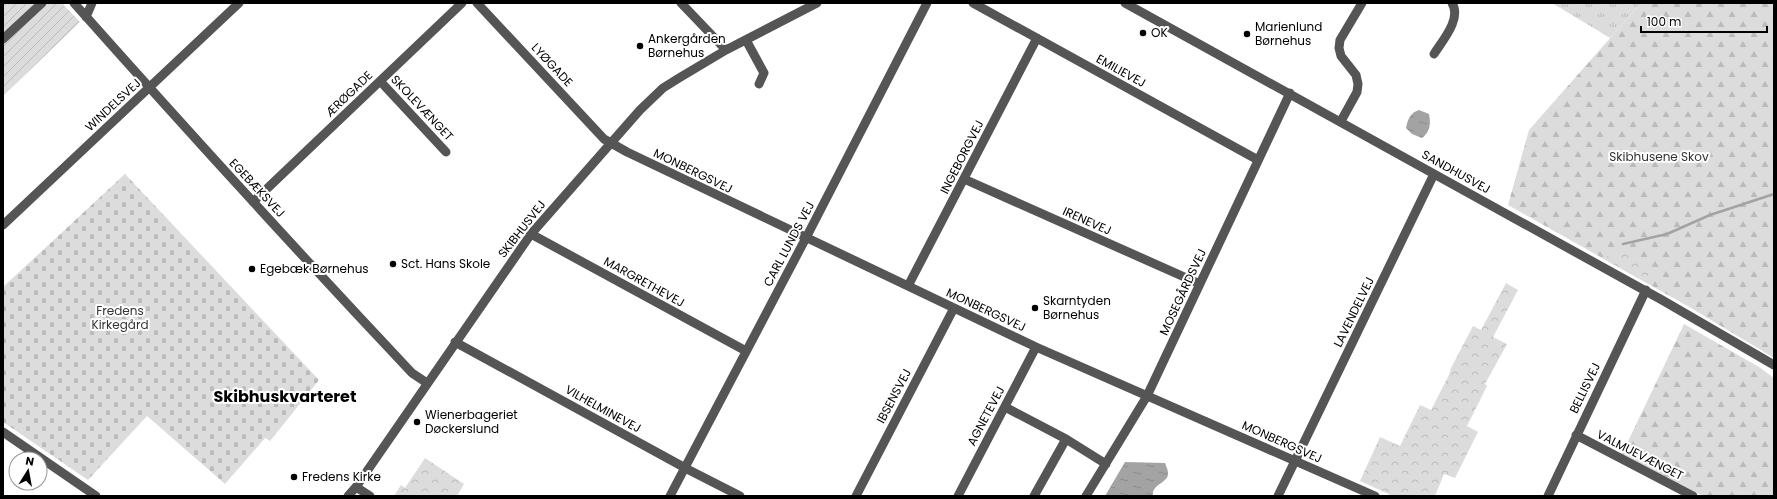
<svg xmlns="http://www.w3.org/2000/svg" width="1777" height="499" font-family="Poppins,sans-serif">
  <style>
    .grass { fill: url(#grass-tufts) }
    .forest { fill: url(#forest-firs) }
    .cemetery { fill: url(#cemetery-stones) }
    .park { fill: url(#park-crowns) }
    .garden { fill: url(#garden-furrows) }
    .water { fill: url(#water-ripples) }
    .lines { fill: none; stroke-linecap: round; stroke-linejoin: round }
    .stream { stroke: #a3a3a3; stroke-width: 2.5 }
    .minor { stroke: #555; stroke-width: 9 }
    .poi-dot { fill: #000; stroke: #fff; stroke-width: 1.5 }
    .labels { text-anchor: middle; stroke-width: 4; stroke-linejoin: round; paint-order: stroke }
    .poi-label { font-size: 12px; fill: #000; stroke: #fff; text-anchor: start }
    .street-label { font-size: 12px; fill: #000; stroke: #fff }
    .park-label { font-size: 12px; fill: #333; stroke: #fff }
    .district-label { font-size: 16px; font-weight: bold; fill: #000; stroke: #fff }
  </style>
  <defs>
    <pattern id="grass-tufts" width="24" height="20" patternUnits="userSpaceOnUse"><rect width="24" height="20" fill="#dcdcdc"/><path d="M3 7l-1-3M5 7V3M7 7l1-3M15 17l-1-3M17 17v-4M19 17l1-3" fill="none" stroke="#bbb"/></pattern>
    <pattern id="forest-firs" width="22" height="20" patternUnits="userSpaceOnUse"><rect width="22" height="20" fill="#dcdcdc"/><path d="M5 1l3.5 6h-7zM16 11l3.5 6h-7z" fill="#bbb"/></pattern>
    <pattern id="cemetery-stones" width="16" height="16" patternUnits="userSpaceOnUse"><rect width="16" height="16" fill="#dcdcdc"/><path d="M2 7V4a2 2 0 0 1 4 0v3zM10 15v-3a2 2 0 0 1 4 0v3z" fill="#bbb"/></pattern>
    <pattern id="park-crowns" width="20" height="18" patternUnits="userSpaceOnUse"><rect width="20" height="18" fill="#dcdcdc"/><path d="M2 6a3 3 0 1 1 6 0M12 15a3 3 0 1 1 6 0" fill="none" stroke="#bbb"/></pattern>
    <pattern id="garden-furrows" width="10" height="10" patternUnits="userSpaceOnUse"><rect width="10" height="10" fill="#dcdcdc"/><path d="M-1 1l2-2M0 10L10 0M9 11l2-2" fill="none" stroke="#bbb"/></pattern>
    <pattern id="water-ripples" width="26" height="14" patternUnits="userSpaceOnUse"><rect width="26" height="14" fill="#a3a3a3"/><path d="M2 4q2-2 4 0t4 0M15 11q2-2 4 0t4 0" fill="none" stroke="#8b8b8b"/></pattern>
  </defs>
  <rect width="100%" height="100%" fill="#fff"/>
  <path class="grass" d="M1552,3H1641L1610,38Z"/>
  <path class="forest" d="M1641,3H1774V358L1691,308L1508,205L1529,130Z
    M1684,324L1759,367L1774,378V496H1703L1622,454Z"/>
  <path class="cemetery" d="M125,174L319,380L270,441L265,438L225,484L147,416L88,480L3,422V287Z"/>
  <path class="park" d="M1624,248L1632,249L1643,260H1651L1654,264C1653,271 1648,276 1647,283L1602,258L1619,253Z
    M1506,283L1518,290L1493,337L1507,344L1485,384L1487,386L1467,426L1478,432L1455,478L1444,474L1435,496H1393L1360,481L1380,437L1400,446L1420,405L1431,410L1449,375L1451,368L1473,326L1481,330Z
    M425,458L464,484L457,496H394L401,485L405,488Z"/>
  <path class="garden" d="M3,3H62L80,22L3,96Z"/>
  <path class="water" d="M1419,110L1429,114C1431,124 1430,132 1422,138L1412,134L1406,128C1408,119 1410,113 1419,110Z
    M1125,462L1165,463C1166,466 1168,470 1168,473C1169,483 1151,484 1153,496H1105Z"/>
  <g class="lines">
    <path class="stream" d="M1623,244L1667,234L1710,215L1774,194"/>
    <path class="minor" d="M74,3C185,128 298,252 412,373L427,383
      M477,3L604,139L627,152L1036,347L1375,496
      M681,3L726,50
      M973,3L1258,160
      M1125,3L1662,300L1774,365
      M86,17L92,3
      M3,39L42,3
      M746,40L764,73L759,84
      M1434,54C1442,41 1462,19 1452,3
      M380,81L446,152
      M1341,121L1357,92L1358,84L1356,75L1341,56L1339,48L1340,40L1362,3
      M964,179L1200,284
      M253,202L462,3
      M3,225L239,3
      M531,234L746,351
      M908,286L1037,38
      M455,342L689,470L740,496
      M1005,407L1066,439L1106,464
      M3,432L96,496
      M1576,435L1693,496
      M356,487L370,496
      M348,496L356,487L531,234L640,110L663,88L679,78L726,50L817,3
      M670,496L808,234L927,3
      M856,496L954,308
      M958,496L1036,347
      M1034,496L1066,439
      M1086,496L1147,396L1290,93
      M1278,496L1434,174
      M1548,496L1646,290"/>
  </g>
  <g class="poi-dot">
    <circle cx="1143" cy="33" r="4"/>
    <circle cx="1247" cy="34" r="4"/>
    <circle cx="640" cy="46" r="4"/>
    <circle cx="393" cy="264" r="4"/>
    <circle cx="252" cy="269" r="4"/>
    <circle cx="1035" cy="308" r="4"/>
    <circle cx="417" cy="422" r="4"/>
    <circle cx="294" cy="477" r="4"/>
  </g>
  <g class="labels">
    <g class="poi-label">
      <text x="1255" y="31">Marienlund<tspan x="1255" dy="14">Børnehus</tspan></text>
      <text x="1151" y="37">OK</text>
      <text x="648" y="43">Ankergården<tspan x="648" dy="14">Børnehus</tspan></text>
      <text x="401" y="268">Sct. Hans Skole</text>
      <text x="260" y="273">Egebæk Børnehus</text>
      <text x="1043" y="305">Skarntyden<tspan x="1043" dy="14">Børnehus</tspan></text>
      <text x="425" y="419">Wienerbageriet<tspan x="425" dy="14">Døckerslund</tspan></text>
      <text x="302" y="481">Fredens Kirke</text>
    </g>
    <g class="street-label">
      <text transform="translate(552 65) rotate(47)" y="4">LYØGADE</text>
      <text transform="translate(1121 71) rotate(29)" y="4">EMILIEVEJ</text>
      <text transform="translate(349 94) rotate(-44)" y="4">ÆRØGADE</text>
      <text transform="translate(113 105) rotate(-43)" y="4">WINDELSVEJ</text>
      <text transform="translate(422 108) rotate(47)" y="4">SKOLEVÆNGET</text>
      <text transform="translate(962 157) rotate(-63)" y="4">INGEBORGVEJ</text>
      <text transform="translate(693 171) rotate(26)" y="4">MONBERGSVEJ</text>
      <text transform="translate(1456 172) rotate(29)" y="4">SANDHUSVEJ</text>
      <text transform="translate(257 188) rotate(47)" y="4">EGEBÆKSVEJ</text>
      <text transform="translate(1087 221) rotate(24)" y="4">IRENEVEJ</text>
      <text transform="translate(522 229) rotate(-52)" y="4">SKIBHUSVEJ</text>
      <text transform="translate(789 244) rotate(-62)" y="4">CARL LUNDS VEJ</text>
      <text transform="translate(644 282) rotate(29)" y="4">MARGRETHEVEJ</text>
      <text transform="translate(1183 292) rotate(-65)" y="4">MOSEGÅRDSVEJ</text>
      <text transform="translate(986 310) rotate(25)" y="4">MONBERGSVEJ</text>
      <text transform="translate(1354 312) rotate(-64)" y="4">LAVENDELVEJ</text>
      <text transform="translate(1585 388) rotate(-64)" y="4">BELLISVEJ</text>
      <text transform="translate(894 396) rotate(-62)" y="4">IBSENSVEJ</text>
      <text transform="translate(603 409) rotate(29)" y="4">VILHELMINEVEJ</text>
      <text transform="translate(986 416) rotate(-62)" y="4">AGNETEVEJ</text>
      <text transform="translate(1282 442) rotate(24)" y="4">MONBERGSVEJ</text>
      <text transform="translate(1640 455) rotate(27)" y="4">VALMUEVÆNGET</text>
    </g>
    <g class="park-label">
      <text x="1659" y="161">Skibhusene Skov</text>
      <text x="120" y="315">Fredens<tspan x="120" dy="14">Kirkegård</tspan></text>
    </g>
    <g class="district-label">
      <text x="285" y="402">Skibhuskvarteret</text>
    </g>
  </g>
  <rect width="1777" height="499" fill="none" stroke="#000000" stroke-width="8"/>
  <g transform="translate(28 471) rotate(11)"><circle r="19" fill="#ffffff" stroke="#999999"/>
  <path d="M0-3L7 15L0 10L-7 15Z" fill="#000000"/>
  <text y="-6" font-size="11" font-weight="bold" text-anchor="middle" fill="#000000">N</text>
  </g>
  <path d="M1641 26v6h126v-6" fill="none" stroke="#000000" stroke-width="2"/>
  <text x="1647" y="26" font-size="12" fill="#000000" stroke="#ffffff" stroke-width="3" paint-order="stroke">100 m</text>
</svg>
